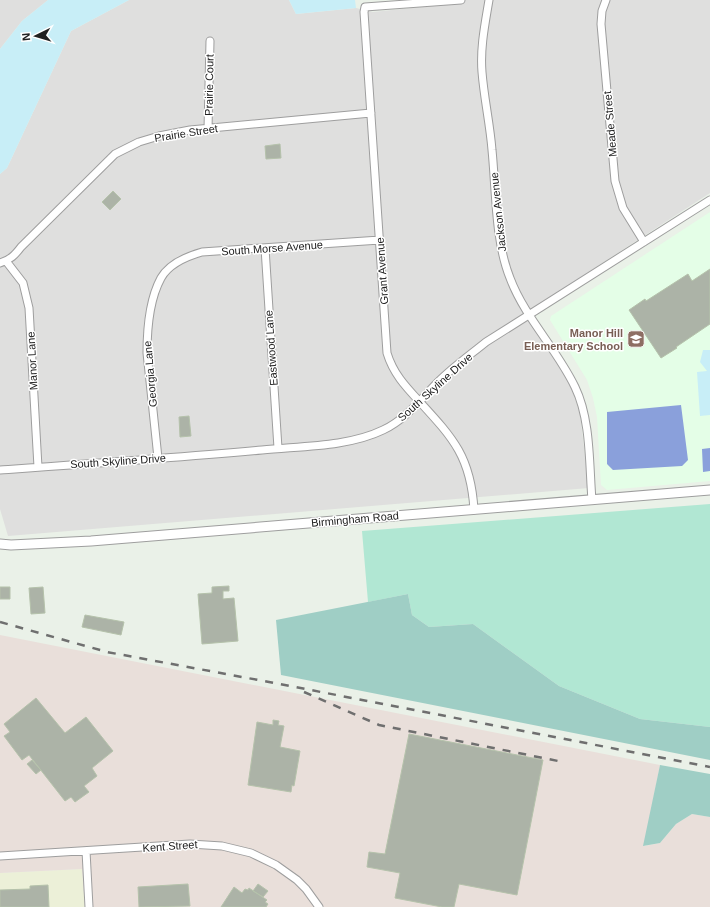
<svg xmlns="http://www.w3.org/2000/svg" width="710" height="907" font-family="Helvetica,sans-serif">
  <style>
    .residential { fill: #dfdfde }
    .commercial { fill: #ecf0d8 }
    .industrial { fill: #e9dfda }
    .education { fill: #e4fee7 }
    .grass { fill: #b1e7d3 }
    .forest { fill: #9fcec5 }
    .park { fill: #c8eef7 }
    .pitch { fill: #8aa0db }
    .building { fill: #acb3a7; stroke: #b5c2ab }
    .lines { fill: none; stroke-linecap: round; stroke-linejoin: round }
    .minor-casing { stroke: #9e9e9e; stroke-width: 9 }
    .tertiary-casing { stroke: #9e9e9e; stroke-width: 11 }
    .minor { stroke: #fff; stroke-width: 7 }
    .tertiary { stroke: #fff; stroke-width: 9 }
    .rail { stroke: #6f6f6f; stroke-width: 2.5; stroke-dasharray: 8 8; stroke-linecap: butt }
    .labels { text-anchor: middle; stroke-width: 3; stroke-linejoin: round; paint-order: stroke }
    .street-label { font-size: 11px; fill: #212121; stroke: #fff }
    .education-label { font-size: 11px; font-weight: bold; fill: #785e54; stroke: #fff; text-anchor: end }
  </style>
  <rect width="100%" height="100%" fill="#eaf1e8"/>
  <path class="residential" d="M0,0H48L22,21L0,49Z
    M129,0H289L296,14L356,8L373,12L450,4L451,0H710V193L524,314L570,383L580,414L589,488L8,536L0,509V174L7,168L71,31Z"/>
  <path class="commercial" d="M82,869L85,907H0V873Z"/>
  <path class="industrial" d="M0,635L660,765L644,846L660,843L676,824L692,814L710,817V907H85L82,869L0,873Z"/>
  <path class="education" d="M710,212V481L607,490L601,485L597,417L593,398L587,380L550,320L551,316Z"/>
  <path class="grass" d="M710,504V727L640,719L559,686L473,624L429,627L412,615L408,594L368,602L362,531Z"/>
  <path class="forest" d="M408,594L412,615L429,627L473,624L559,686L640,719L710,727V760L281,675L276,620Z
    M660,765L710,774V817L692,814L676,824L660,843L643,846Z"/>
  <path class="park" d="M48,0H129L71,31L7,168L0,174V49L22,21Z
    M289,0H355L356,8L296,14Z
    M703,350H710V415L700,416L697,372L707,371L700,362Z"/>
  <path class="pitch" d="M681,405L688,460L682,466L613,470L607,464V412Z
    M710,448V471L703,472L702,449Z"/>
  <path class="building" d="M280,144L281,158L266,159L265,146Z
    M113,191L121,199L110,210L102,202Z
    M710,269V324L676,347L677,348L661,358L629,310L645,299L646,301L688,274L692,281Z
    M189,416L191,436L180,437L179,417Z
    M229,586V591H223V599L234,598L238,641L202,644L198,594L212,593V587Z
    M0,587H10V599H0Z
    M43,587L45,613L31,614L29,588Z
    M85,615L124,622L121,635L82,627Z
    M36,698L65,733L86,717L113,751L92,768L97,776L84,786L89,792L75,802L71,797L65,801L29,755L22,760L4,736L10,732L4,724Z
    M273,720L279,721L278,725L284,726L280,747L300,751L294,786L292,785L291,792L248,785L257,722L273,725Z
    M409,734L543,760L517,895L459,884L454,907H442L395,898L400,873L367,867L369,852L385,854Z
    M32,760L41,770L36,774L27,764Z
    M188,884L190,906L139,907L138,887Z
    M258,884L268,891L263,897L253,891Z
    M48,885L49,907H0V890L30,889V886Z
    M234,887L242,893L245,889L248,890L249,888L267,900L265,902L268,904L266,907H221Z"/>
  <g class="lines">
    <defs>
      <path id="minor" d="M461,0L365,7L364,12L387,353C393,373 405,386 419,401C453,438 471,457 474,510
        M489,0C485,24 480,48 482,72C484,98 490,124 492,150C496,190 495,241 510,278C525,318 557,349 575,387C591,420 589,464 592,500
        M606,0L602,11L601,24L615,181L623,208L644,242
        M208,129L210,41
        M265,248L278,448
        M6,261L23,283L29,308L38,467
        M0,263C10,260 15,255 21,247L115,154L139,142L159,136L190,130L371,113
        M158,458L147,353C147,328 149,300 161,278C169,264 188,256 202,252L380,240
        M0,470C87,464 175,458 262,450C301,446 348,447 383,430C406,419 420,400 438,382C453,367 470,355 486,342L710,200
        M86,851L89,907
        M0,856L190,844L222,846L251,853L276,865L297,880L306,889L319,907"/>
      <path id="tertiary" d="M0,544L11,545L91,541L710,490"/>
    </defs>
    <use href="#minor" class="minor-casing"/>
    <use href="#tertiary" class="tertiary-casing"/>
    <use href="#minor" class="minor"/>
    <use href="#tertiary" class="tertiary"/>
    <path class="rail" d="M0,622L107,652L269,682L710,767
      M304,692L379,725L563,762"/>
  </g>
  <defs>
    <symbol id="school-square" viewBox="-11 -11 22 22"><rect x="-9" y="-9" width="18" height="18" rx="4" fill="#8d6e63" stroke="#fff"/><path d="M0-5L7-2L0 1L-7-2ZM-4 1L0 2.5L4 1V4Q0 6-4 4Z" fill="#fff"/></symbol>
  </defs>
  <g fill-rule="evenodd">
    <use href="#school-square" x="626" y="329" width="20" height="20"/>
  </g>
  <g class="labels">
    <g class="street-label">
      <text transform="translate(209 85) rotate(-89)" y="4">Prairie Court</text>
      <text transform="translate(610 124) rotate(-95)" y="4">Meade Street</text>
      <text transform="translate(186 133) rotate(-9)" y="4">Prairie Street</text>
      <text transform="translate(498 212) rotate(-96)" y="4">Jackson Avenue</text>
      <text transform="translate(272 248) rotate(-4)" y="4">South Morse Avenue</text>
      <text transform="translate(382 271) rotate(-94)" y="4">Grant Avenue</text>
      <text transform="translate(271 348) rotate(-94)" y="4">Eastwood Lane</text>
      <text transform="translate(32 361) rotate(-93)" y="4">Manor Lane</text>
      <text transform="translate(150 374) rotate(-95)" y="4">Georgia Lane</text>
      <text transform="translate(435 387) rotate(-42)" y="4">South Skyline Drive</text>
      <text transform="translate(118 461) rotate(-4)" y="4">South Skyline Drive</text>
      <text transform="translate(355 519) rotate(-5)" y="4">Birmingham Road</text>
      <text transform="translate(170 846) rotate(-4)" y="4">Kent Street</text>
    </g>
    <g class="education-label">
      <text x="623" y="337">Manor Hill<tspan x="623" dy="13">Elementary School</tspan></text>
    </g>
  </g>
  <g transform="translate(36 36) rotate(265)" stroke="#ffffff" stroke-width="3" paint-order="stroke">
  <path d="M0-3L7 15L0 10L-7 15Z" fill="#212121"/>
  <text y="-6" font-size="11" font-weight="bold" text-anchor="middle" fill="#212121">N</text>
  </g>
</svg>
